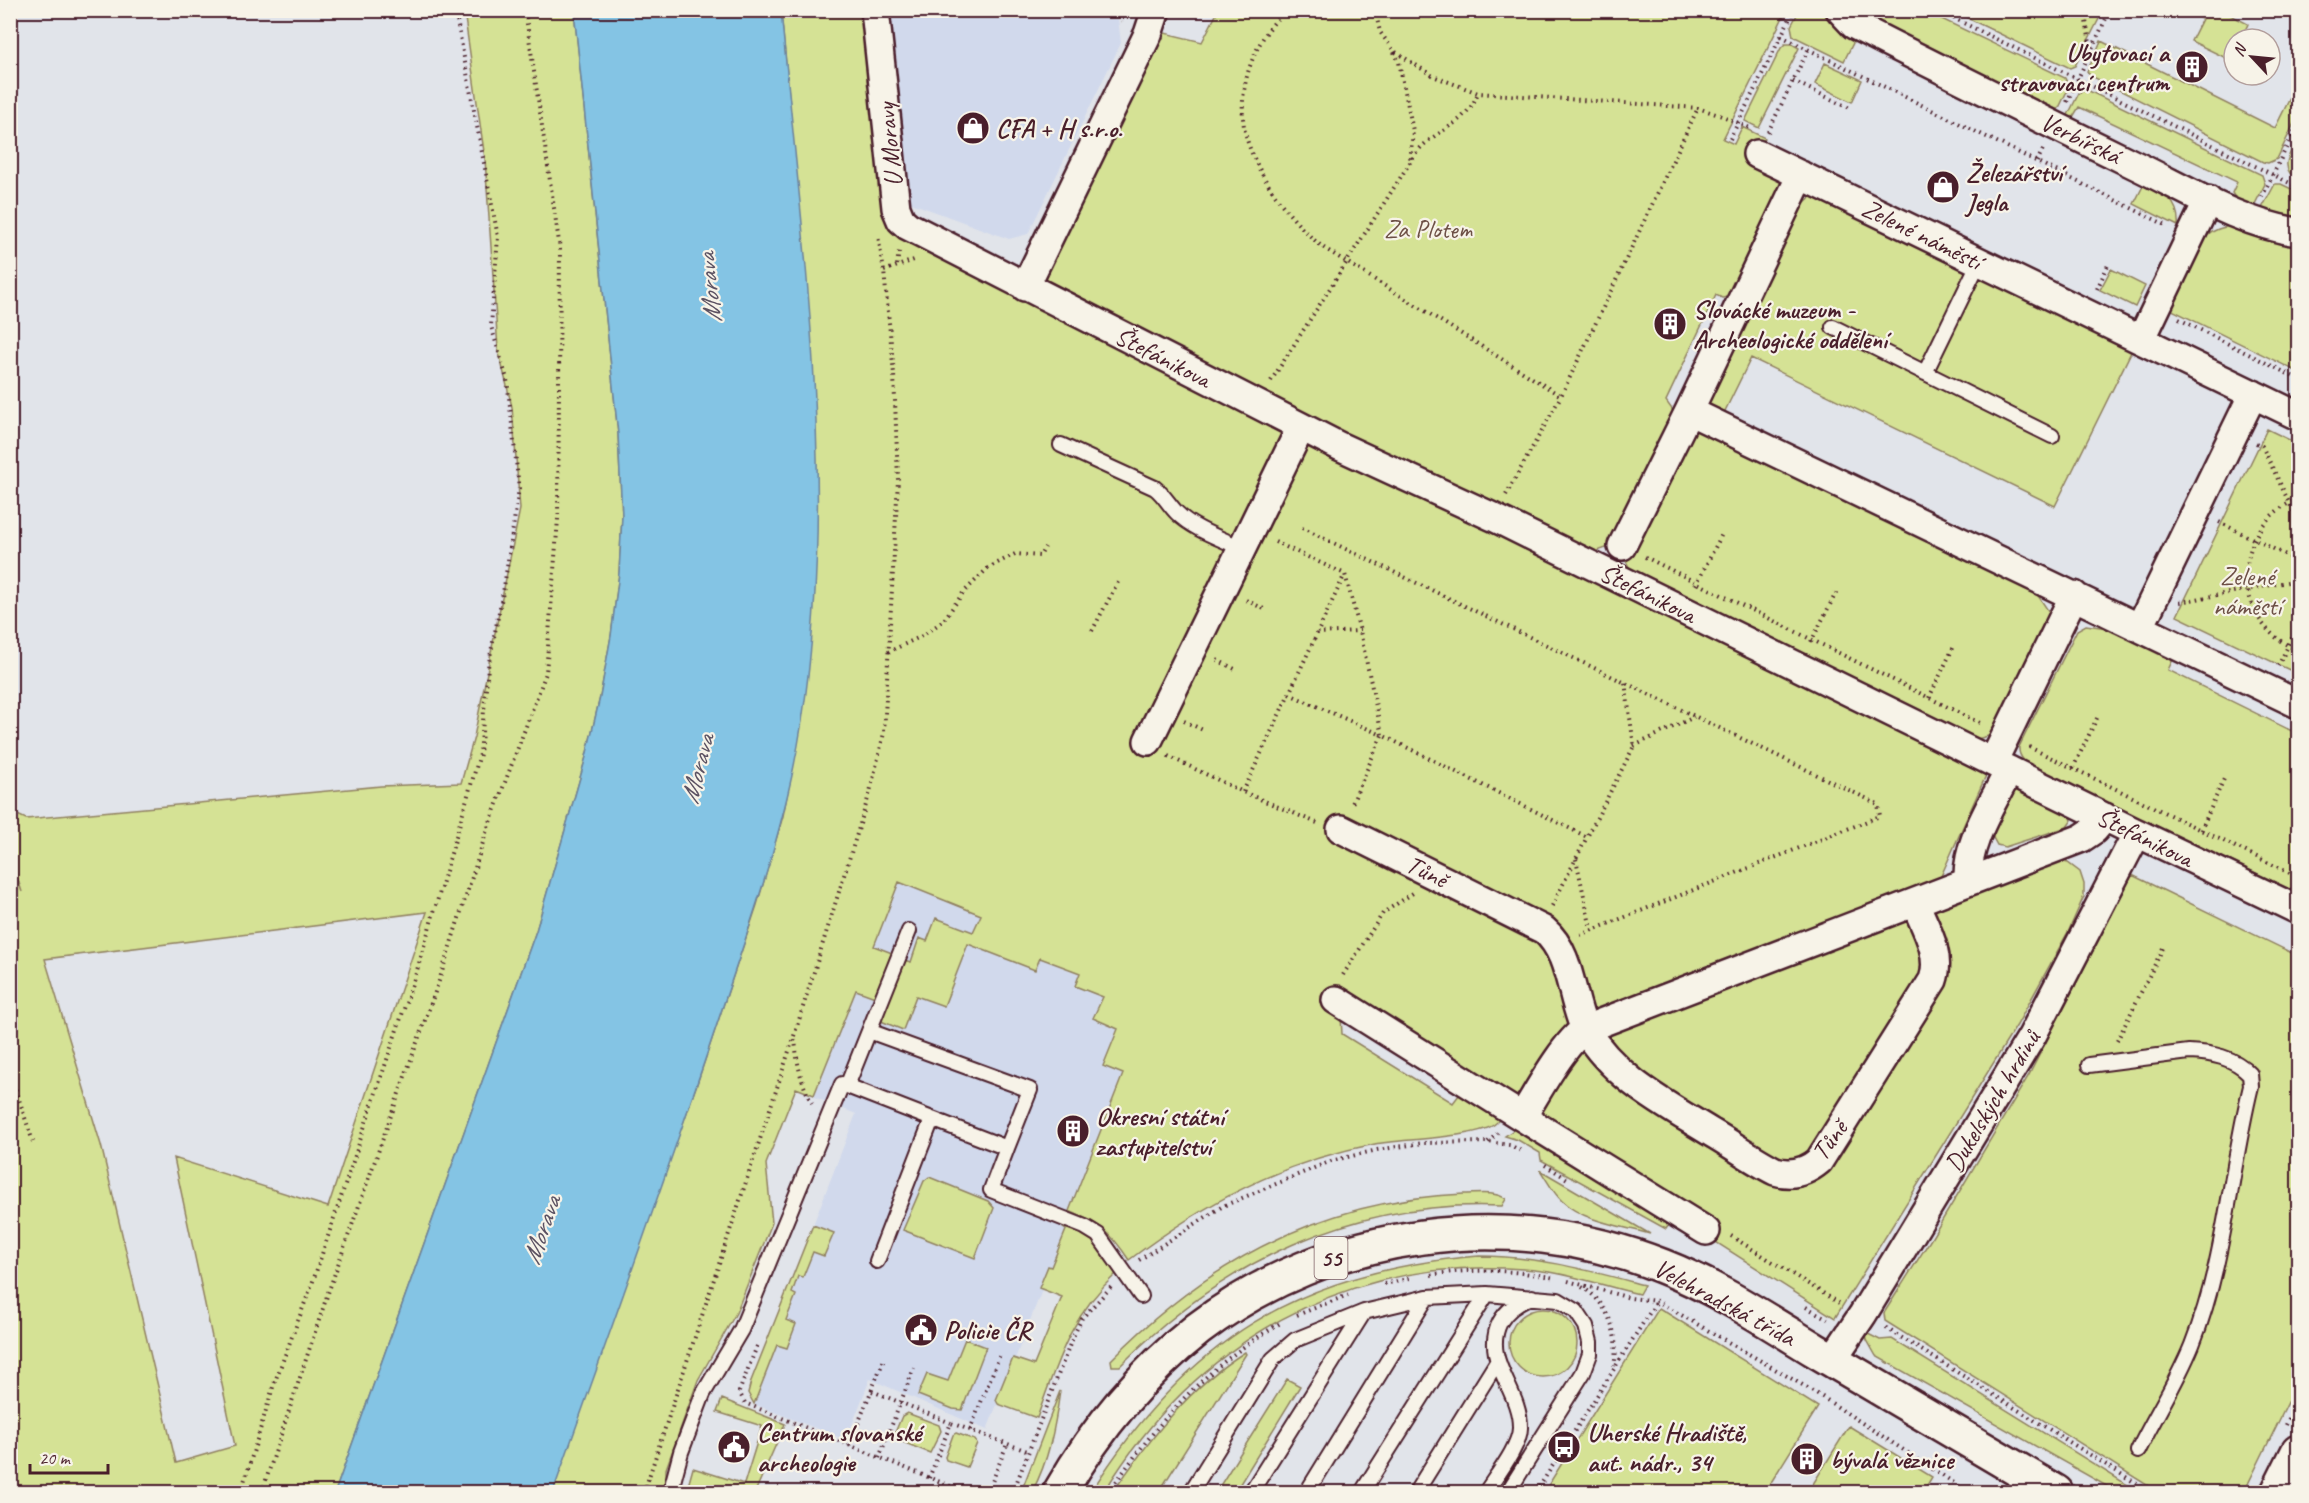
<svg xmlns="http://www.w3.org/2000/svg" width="2309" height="1503" font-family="Caveat,sans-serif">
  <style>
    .built { fill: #d1d9ec }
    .green { fill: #d5e295; stroke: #908060; stroke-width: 1.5; fill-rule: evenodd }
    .water { fill: #84c4e4; stroke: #6d829a; stroke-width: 1.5 }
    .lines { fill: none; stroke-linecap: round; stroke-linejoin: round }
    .service-casing { stroke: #4a1f2b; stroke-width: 18 }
    .minor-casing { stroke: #4a1f2b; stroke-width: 32 }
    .secondary-casing { stroke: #4a1f2b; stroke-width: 38 }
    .primary-casing { stroke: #4a1f2b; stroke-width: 38 }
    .path { stroke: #4a1f2b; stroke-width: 4; stroke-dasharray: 1.5 4.5; stroke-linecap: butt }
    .service { stroke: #f7f3e8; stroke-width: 14 }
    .minor { stroke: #f7f3e8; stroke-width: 27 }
    .secondary { stroke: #f7f3e8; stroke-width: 33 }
    .primary { stroke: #f7f3e8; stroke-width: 33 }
    .labels { text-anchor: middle; stroke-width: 4.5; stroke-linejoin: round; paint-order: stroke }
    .shield { fill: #f7f3e8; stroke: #7e5f64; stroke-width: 1.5 }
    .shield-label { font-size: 24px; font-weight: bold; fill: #4a1f2b }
    .poi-label { font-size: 26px; font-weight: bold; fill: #4a1f2b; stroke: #f7f3e8; text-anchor: start }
    .street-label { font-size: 26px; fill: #4a1f2b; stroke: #f7f3e8 }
    .park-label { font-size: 26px; fill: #6d5046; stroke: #f7f3e8 }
    .water-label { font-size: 27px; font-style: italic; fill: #5b5162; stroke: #f7f3e8 }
  </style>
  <rect width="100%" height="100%" fill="#e1e4ea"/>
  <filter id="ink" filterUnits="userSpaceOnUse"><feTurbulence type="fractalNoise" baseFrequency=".0167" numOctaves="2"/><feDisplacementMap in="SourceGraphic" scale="12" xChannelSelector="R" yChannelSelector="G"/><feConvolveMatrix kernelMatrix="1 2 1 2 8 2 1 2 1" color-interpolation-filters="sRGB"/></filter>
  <g filter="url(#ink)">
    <path class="built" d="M883,11H1117L1121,43L1028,234L1009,239L906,201Z
      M899,882L981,915L968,944L1035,970L1040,958L1080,974L1075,986L1103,997L1118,1028L1123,1073L1066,1229L987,1430L870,1379L846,1440L754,1404L748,1393L856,1114L814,1097Z"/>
    <path class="green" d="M464,11H574L618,434L622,516L619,573L611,636L600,697L586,757L536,931L335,1492H11L10,862L22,892L11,858V812L26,819L381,786L461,783L474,737L520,509L512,407L498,349L485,159ZM427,912L328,1207L174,1158L235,1446L176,1463L101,1145L45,959Z
      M781,11H868L893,229L1987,773L1933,894L2054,860L2068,863L2080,872L2084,884V896L2069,930L2017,1025L1835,1318L1675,1216L1666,1229L1541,1160L1540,1153L1518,1140L1505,1136L1515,1129L1525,1128L1341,1017L1342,1034L1453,1103L1462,1091L1501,1116C1500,1118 1499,1121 1496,1123C1481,1138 1401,1139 1375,1144C1283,1161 1203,1204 1129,1260C1110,1231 1101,1224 1069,1211L1123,1074L1103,1066L1118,1029L1093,1018L1103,997L1075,986L1080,973L1040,958L1035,970L968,944L944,1006L916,996L903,1030L881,1021L904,960L911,962L919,938L927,941L936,918L973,932L981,915L899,882L874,946L892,953L875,997L856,990L814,1095L796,1088L766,1164L772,1223L736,1313L698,1380L666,1469V1492H552L697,1084L757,905L783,816L802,720L808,302Z
      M1218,11H1786L1723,139L1734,144L1742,127L1765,138L1760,148L1783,182L1729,297L1722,298L1716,295L1666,401L1674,412L1609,547L1595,552L1530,524L1042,283L1165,33L1202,42Z
      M1799,11H1826L1840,26L1856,37L1844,61L1793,36L1791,26Z
      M1857,11H1925L2065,78L2069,87L2058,110L1867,18Z
      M1953,11H2103L2075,66L2070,68Z
      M2186,11H2223L2248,24L2241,39H2234V52L2230,60L2191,41L2202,19Z
      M2101,41L2275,128L2298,82V115L2277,159L2268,163L2263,162L2091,76L2087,72Z
      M1785,44H1792L1799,48L1759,128L1745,121L1781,48Z
      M1825,63L1862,80L1852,102L1815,84Z
      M2083,90H2087L2262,175L2265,184L2253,208L2236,199L2232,193L2237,182L2079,107L2073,117H2067L2079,93Z
      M2298,137V179C2277,169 2291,152 2298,137Z
      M2145,182C2164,192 2180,202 2178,226L2134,204Z
      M2275,184H2281L2298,192V221L2261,210Z
      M1814,194L2135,344L2055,506L1751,358L1723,415L1707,407L1705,401L1796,210Z
      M2230,226L2298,243V372L2170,309C2179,288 2194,239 2216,230C2220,228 2225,227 2230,226Z
      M2111,269L2145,286L2135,307L2100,290Z
      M1700,429L2033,588L2049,612L2050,623L1992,735L1977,739L1632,573L1626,561L1635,539L1689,432Z
      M2267,429L2298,444V674L2177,616Z
      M2110,622L2175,655L2168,670L2298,734V893L2036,769C2027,764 2018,758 2019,747L2077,630L2086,625L2107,628Z
      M2015,788L2069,813L2072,820L2067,827L2005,847L1997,845L1991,834Z
      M2132,875L2298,956V1382L2244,1492H2236L2223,1487L2220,1492H2158L1885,1321L1884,1313L1931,1239L2029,1075Z
      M1540,1170L1650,1234C1622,1226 1584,1222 1562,1201C1553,1193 1547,1180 1540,1170Z
      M929,1177L988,1201L994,1208L975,1258L903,1230L924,1181Z
      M1464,1194C1477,1194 1495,1191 1506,1199L1502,1206C1353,1199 1223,1261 1120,1366H1112L1111,1360C1208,1261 1324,1199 1464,1194Z
      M813,1225L834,1233L824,1256L813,1252L803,1277L798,1276L792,1293L796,1295L786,1320L796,1324L787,1348L777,1345L754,1404L748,1393L751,1381Z
      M1064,1225L1097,1242L1117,1273C1070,1316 1058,1360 1037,1418L998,1404L996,1400L1013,1358L1034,1365L1062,1297L1039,1288L1048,1266L1051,1267L1066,1230L1063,1228Z
      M1479,1256C1538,1256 1587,1270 1644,1285L1639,1294C1600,1285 1562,1271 1523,1269C1345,1256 1196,1342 1104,1492H1091C1186,1341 1300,1270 1479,1256Z
      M1659,1308L1818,1407L1765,1492H1544Z
      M1509 1343a34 34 0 1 1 68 0a34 34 0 1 1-68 0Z
      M1866,1333L1880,1340L1892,1339L2139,1492H2117L1876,1356L1867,1340Z
      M965,1339L986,1347L962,1410L953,1409L918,1395L927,1374L948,1381Z
      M1245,1352L1246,1354L1159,1492H1113C1150,1439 1189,1387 1245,1352Z
      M1287,1379L1300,1386L1235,1492H1216Z
      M1060,1391C1055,1427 1049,1460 1032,1492H1021Z
      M722,1399L785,1424L755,1492H689L688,1486L693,1468L744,1484L762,1426L717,1412Z
      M907,1413L939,1425L941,1431L930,1453L895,1439L894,1435L902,1416Z
      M1849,1426L1932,1477L1923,1492H1808Z
      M956,1433L975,1440L977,1443L967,1467L946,1460L945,1457L953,1435Z"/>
    <path class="water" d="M574,11H781C803,246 838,485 802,721C787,822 752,919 720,1015C667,1175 609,1334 553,1492H335L536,931L586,757L600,697L611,636L619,573L622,516L618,434Z"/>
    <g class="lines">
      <defs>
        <path id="service" d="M1833,327L2052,436
          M1925,373L1979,262
          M1061,445L1155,488C1164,495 1169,505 1177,513C1193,529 1220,538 1241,548
          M909,931L869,1031L1030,1090L1007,1148L932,1119
          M2089,1065L2189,1052C2211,1053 2234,1057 2250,1074L2251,1086C2230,1171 2225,1262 2192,1345C2177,1382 2155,1416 2138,1451
          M847,1086L869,1031
          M1007,1148L991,1190L1085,1227L1098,1235L1141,1296
          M674,1492L673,1482L681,1452L703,1394L741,1330L842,1084L932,1119L877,1261
          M1191,1492L1273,1359L1295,1340L1364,1312L1427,1297L1487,1294L1558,1300L1576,1311L1586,1326L1590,1342V1354L1583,1373L1508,1492
          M1251,1492L1364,1312
          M1307,1492L1427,1297
          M1362,1492L1487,1294
          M1416,1492L1497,1362
          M1486,1492C1496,1476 1520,1446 1520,1428C1521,1390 1481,1360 1500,1322C1507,1309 1519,1302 1532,1297"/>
        <path id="minor" d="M875,10L896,208L901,220L908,226L1339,446L1493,517L2137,833L2298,910
          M1840,10L1854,25C1947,73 2041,119 2135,165C2187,190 2241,224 2298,232
          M1757,154L2141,340L2208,200
          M1025,287L1148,34L1156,10
          M2141,340L2298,416
          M1689,411L1801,175
          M1622,546L1689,411L2298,704
          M2140,627L2253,394
          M1148,741L1301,427
          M1993,762L2074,595
          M1341,829L1544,930C1572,954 1570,997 1585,1029L2082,838L2094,830L2105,817
          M1968,881C1966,842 1993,804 2009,770
          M1336,1000L1522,1117
          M1706,1231L1522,1117C1537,1093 1563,1044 1585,1029C1614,1078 1665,1104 1712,1133C1733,1145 1753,1160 1775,1171C1791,1176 1806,1172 1819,1161L1933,980C1942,954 1925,927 1915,903
          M1832,1360L1863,1314L2032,1036L2137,833"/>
        <path id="secondary" d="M2278,1492L2298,1452"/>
        <path id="primary" d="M1060,1492C1095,1431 1142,1373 1198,1329C1329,1229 1509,1205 1662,1266C1716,1287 1766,1320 1815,1350C1896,1397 1976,1445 2056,1492"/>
      </defs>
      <use href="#service" class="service-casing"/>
      <use href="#minor" class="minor-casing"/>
      <use href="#secondary" class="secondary-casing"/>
      <use href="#primary" class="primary-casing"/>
      <path class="path" d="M1121,10L1122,22
        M1286,10C1254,39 1236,89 1245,132C1254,172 1291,223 1324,248L1561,396L1698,108
        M1375,10L1380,32L1394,51L1433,76L1478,93L1698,108L1725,117L1752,129
        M1937,10L2298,187
        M2084,10L2091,48
        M1781,36L2168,226
        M1394,52L1399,62L1413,131L1410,161
        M1793,81L1852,109
        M2067,102L2110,10
        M1768,132L1808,50
        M1730,139L1794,10
        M2037,162L2043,149
        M2262,197L2298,124
        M897,265L899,251
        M884,271L914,260
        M2097,289L2108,265
        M2179,319L2298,379
        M1271,381L1416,153C1436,128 1464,128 1478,93
        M2256,443L2262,446L2298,521
        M1506,495L1561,396
        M2298,499C2230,526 2229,623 2298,650
        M2219,522L2298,561
        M1302,528L1878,804L1880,816L1580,935
        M1275,542L1345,574L1360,631L1382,735L1587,837L1634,746L1625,682
        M1645,557L1982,724
        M1696,585L1723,532
        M1246,600L1264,609
        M2180,602L2298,580
        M1092,631L1118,582
        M1317,633L1360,631
        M1811,642L1837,591
        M888,652L922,636L943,621L963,593L988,568L1015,554L1040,556L1045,547
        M1217,660L1235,669
        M2278,666L2298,626
        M1289,694L1382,735L1351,806
        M1929,698L1955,644
        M1184,721L1205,731
        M1634,746L1694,717
        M2029,747L2298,877
        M1168,756L1243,792L1317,823
        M2073,768L2099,714
        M1243,792L1344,576
        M2201,830L2224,779
        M1576,859L1591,929
        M1552,906L1587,837
        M1343,975L1383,913L1413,893
        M795,1039C797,1062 800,1082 812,1103
        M2117,1041L2164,946
        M10,1072L33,1142
        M1488,1142L1500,1131
        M1545,1165L1569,1180
        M1731,1236L1839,1303
        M1139,1260L1223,1206L1331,1161L1377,1150L1423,1143L1488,1142L1510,1145L1523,1152
        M1431,1275C1472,1268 1515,1270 1555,1278
        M1568,1281L1630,1298L1657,1301L1813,1391L1968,1492
        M1384,1284L1412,1278
        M1582,1287C1609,1303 1620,1336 1614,1366
        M1806,1307L1828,1319
        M1297,1315L1348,1295
        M1886,1328L2150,1492
        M757,1346L739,1392L745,1403L965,1492
        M872,1391L951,1423
        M2286,1425L2298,1399
        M970,1430L1001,1352
        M849,1446L885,1357
        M879,1458L914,1368
        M929,1478L951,1423L1027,1451
        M241,1492L274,1384L312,1284L418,967L480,754L488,667L504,587L519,488L507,379L491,326L498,237L455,10
        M262,1492L329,1290L440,978L486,833L546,673L558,519L560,249L525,10
        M644,1492L794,1036L870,792L884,733L898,480L894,374L884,271L878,236
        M988,1492L1007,1444
        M1013,1492L1072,1339L1082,1318L1112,1286
        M1109,1492C1160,1419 1204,1368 1282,1322
        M1536,1492L1657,1301"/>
      <use href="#service" class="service"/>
      <use href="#minor" class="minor"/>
      <use href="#secondary" class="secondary"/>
      <use href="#primary" class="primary"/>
    </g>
  </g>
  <defs>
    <symbol id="building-disc" viewBox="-11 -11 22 22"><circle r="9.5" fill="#4a1f2b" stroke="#f7f3e8"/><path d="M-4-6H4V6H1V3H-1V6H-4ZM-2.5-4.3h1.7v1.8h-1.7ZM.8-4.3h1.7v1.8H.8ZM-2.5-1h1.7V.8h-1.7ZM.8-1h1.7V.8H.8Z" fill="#fff"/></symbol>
    <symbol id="shop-disc" viewBox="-11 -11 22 22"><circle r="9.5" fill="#4a1f2b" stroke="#f7f3e8"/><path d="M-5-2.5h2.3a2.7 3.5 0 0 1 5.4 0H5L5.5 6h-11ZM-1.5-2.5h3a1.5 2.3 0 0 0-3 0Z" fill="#fff"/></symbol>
    <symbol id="civic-disc" viewBox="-11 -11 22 22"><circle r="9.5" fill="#4a1f2b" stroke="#f7f3e8"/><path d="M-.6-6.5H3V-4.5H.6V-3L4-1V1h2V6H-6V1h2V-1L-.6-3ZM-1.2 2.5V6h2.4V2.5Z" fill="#fff"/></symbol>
    <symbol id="bus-disc" viewBox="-11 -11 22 22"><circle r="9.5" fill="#4a1f2b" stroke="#f7f3e8"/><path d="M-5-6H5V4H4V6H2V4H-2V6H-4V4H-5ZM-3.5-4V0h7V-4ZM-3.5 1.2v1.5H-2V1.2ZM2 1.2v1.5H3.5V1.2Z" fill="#fff"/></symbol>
  </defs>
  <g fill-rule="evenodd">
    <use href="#building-disc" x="2173" y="48" width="38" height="38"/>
    <use href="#shop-disc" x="954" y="109" width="38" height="38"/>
    <use href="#shop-disc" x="1924" y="168" width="38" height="38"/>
    <use href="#building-disc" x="1651" y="305" width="38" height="38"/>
    <use href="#building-disc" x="1054" y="1112" width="38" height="38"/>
    <use href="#civic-disc" x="902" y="1311" width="38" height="38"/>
    <use href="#civic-disc" x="715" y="1428" width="38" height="38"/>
    <use href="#bus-disc" x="1545" y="1428" width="38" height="38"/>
    <use href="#building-disc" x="1788" y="1440" width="38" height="38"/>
  </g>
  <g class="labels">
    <rect class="shield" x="1314.5" y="1237" width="33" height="42" rx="4.5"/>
    <g class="shield-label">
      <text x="1331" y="1266">55</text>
    </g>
    <g class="poi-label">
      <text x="2169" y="61" text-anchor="end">Ubytovací a<tspan x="2169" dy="30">stravovací centrum</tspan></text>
      <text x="996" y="137">CFA + H s.r.o.</text>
      <text x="1966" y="181">Železářství<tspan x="1966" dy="30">Jegla</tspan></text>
      <text x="1693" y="318">Slovácké muzeum -<tspan x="1693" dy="30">Archeologické oddělení</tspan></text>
      <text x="1096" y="1125">Okresní státní<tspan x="1096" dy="30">zastupitelství</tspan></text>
      <text x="944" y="1339">Policie ČR</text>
      <text x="757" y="1441">Centrum slovanské<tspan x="757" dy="30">archeologie</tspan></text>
      <text x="1587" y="1441">Uherské Hradiště,<tspan x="1587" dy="30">aut. nádr., 34</tspan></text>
      <text x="1830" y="1468">bývalá věznice</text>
    </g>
    <g class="street-label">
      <text transform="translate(2081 138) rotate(26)" y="9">Verbířská</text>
      <text transform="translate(889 145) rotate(-96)" y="9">U Moravy</text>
      <text transform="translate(1922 234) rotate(26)" y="9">Zelené náměstí</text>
      <text transform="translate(1163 357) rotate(27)" y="9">Štefánikova</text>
      <text transform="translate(1648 593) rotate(26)" y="9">Štefánikova</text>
      <text transform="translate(2145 837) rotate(26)" y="9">Štefánikova</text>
      <text transform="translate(1427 871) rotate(26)" y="9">Tůně</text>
      <text transform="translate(1992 1101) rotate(-59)" y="9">Dukelských hrdinů</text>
      <text transform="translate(1829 1140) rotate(-54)" y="9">Tůně</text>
      <text transform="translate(1725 1302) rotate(28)" y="9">Velehradská třída</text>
    </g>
    <g class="park-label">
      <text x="1428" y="238">Za Plotem</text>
      <text x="2247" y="585">Zelené<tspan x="2247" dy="30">náměstí</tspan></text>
    </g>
    <g class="water-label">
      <text transform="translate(709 288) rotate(-96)" y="9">Morava</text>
      <text transform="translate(697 769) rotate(-76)" y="9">Morava</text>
      <text transform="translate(541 1230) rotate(-71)" y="9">Morava</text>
    </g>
  </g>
  <rect width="2309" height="1503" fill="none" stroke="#f7f3e8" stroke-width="36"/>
  <rect x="18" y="18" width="2273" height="1467" fill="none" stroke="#4a1f2b" stroke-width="2" filter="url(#ink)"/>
  <g transform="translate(2252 57) rotate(296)"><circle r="28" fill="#f7f3e8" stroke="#b29e9c" stroke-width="1.5"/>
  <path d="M0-4.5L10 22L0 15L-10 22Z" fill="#4a1f2b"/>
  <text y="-9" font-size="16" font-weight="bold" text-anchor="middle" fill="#4a1f2b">N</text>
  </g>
  <path d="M30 1464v9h78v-9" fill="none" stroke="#4a1f2b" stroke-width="3"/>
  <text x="39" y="1464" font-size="18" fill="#4a1f2b" stroke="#f7f3e8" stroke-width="4.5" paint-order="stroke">20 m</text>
</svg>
